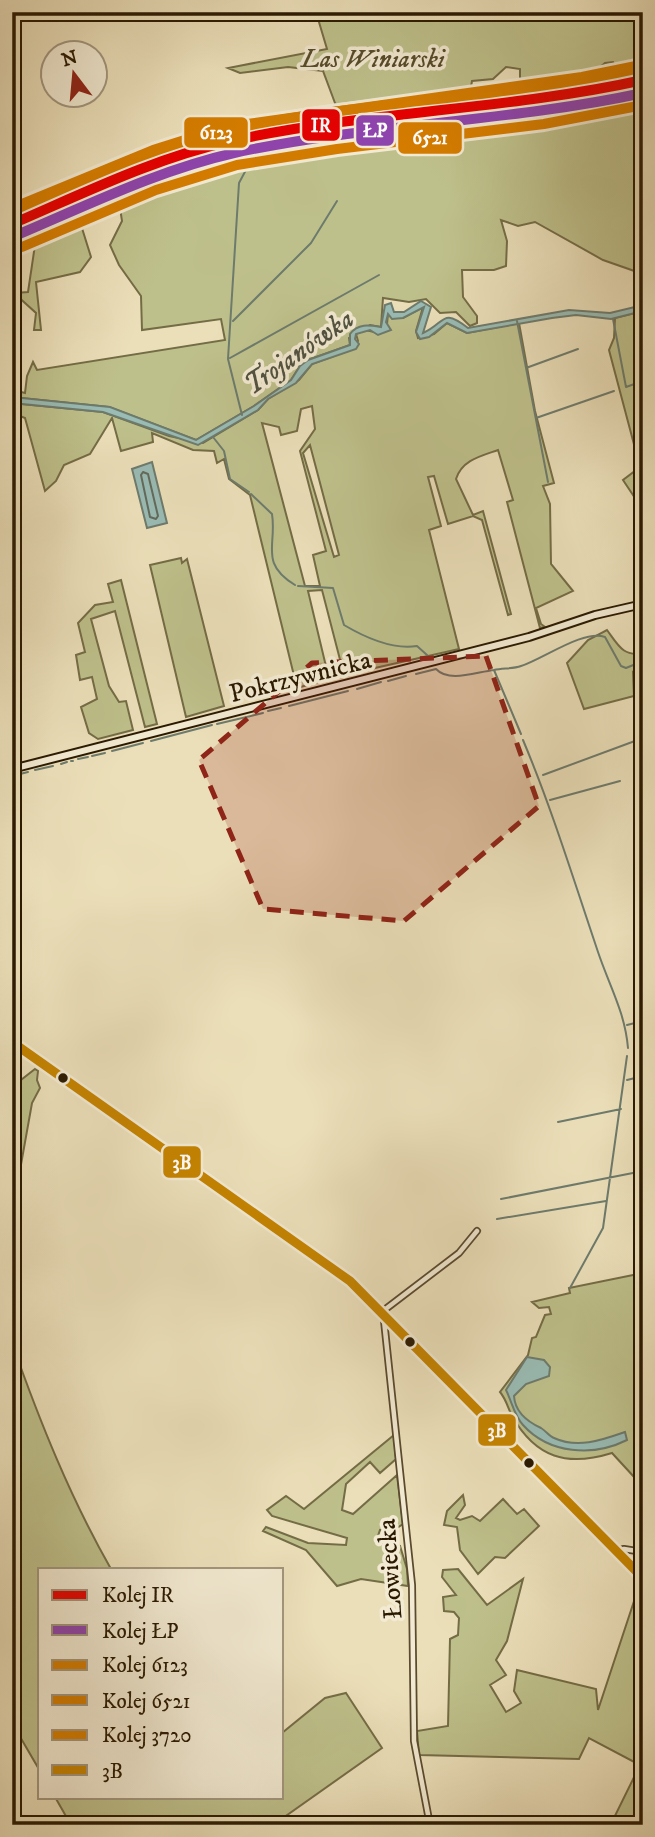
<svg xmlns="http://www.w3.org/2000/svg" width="655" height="1837" font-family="'IM FELL DW Pica',serif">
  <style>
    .green { fill: #bec08b; stroke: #746c46; stroke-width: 2; fill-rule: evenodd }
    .water { fill: #99bcb5; stroke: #6d7b6d; stroke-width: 2 }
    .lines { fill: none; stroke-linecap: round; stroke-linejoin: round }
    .shore { stroke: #626a5b; stroke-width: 2 }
    .stream { stroke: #6d7b6d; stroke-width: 2 }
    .street-casing { stroke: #5a4a2f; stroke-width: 8 }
    .secondary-casing { stroke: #2a1901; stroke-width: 10 }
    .street { stroke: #f2ead2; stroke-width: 4.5 }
    .secondary { stroke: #f2ead2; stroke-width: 6 }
    .bus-1-casing { stroke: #f2ead2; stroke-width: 14 }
    .bus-1 { stroke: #c48300; stroke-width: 9 }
    .rail-1-casing { stroke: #f2ead2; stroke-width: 16 }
    .rail-2-casing { stroke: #f2ead2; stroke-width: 16 }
    .rail-3-casing { stroke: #f2ead2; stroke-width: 16 }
    .rail-4-casing { stroke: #f2ead2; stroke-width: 16 }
    .rail-5-casing { stroke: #f2ead2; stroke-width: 16 }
    .rail-1 { stroke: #e50000; stroke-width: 10 }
    .rail-2 { stroke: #8e44ad; stroke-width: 10 }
    .rail-3 { stroke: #d47c00; stroke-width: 10 }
    .rail-4 { stroke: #d47c00; stroke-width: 10 }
    .rail-5 { stroke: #d47c00; stroke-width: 10 }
    .marked { fill: #8f2418; fill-opacity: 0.2; stroke: #8f2418; stroke-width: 5; stroke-dasharray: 14 9; stroke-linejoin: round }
    .bus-dot { fill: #2a1901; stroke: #f2ead2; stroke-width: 2.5 }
    .labels { text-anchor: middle; stroke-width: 7; stroke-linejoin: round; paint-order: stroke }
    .park-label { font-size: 26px; font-style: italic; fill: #564b2a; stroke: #f2ead2 }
    .street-label { font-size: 26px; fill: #2a1901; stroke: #f2ead2 }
    .water-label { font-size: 28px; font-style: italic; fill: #515240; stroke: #f2ead2 }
    .line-badge { stroke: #f2ead2; stroke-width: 2.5 }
    .badge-label { font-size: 19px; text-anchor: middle; font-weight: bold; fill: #fff }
  </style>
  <rect width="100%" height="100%" fill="#ebdfb9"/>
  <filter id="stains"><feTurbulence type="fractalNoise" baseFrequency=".00286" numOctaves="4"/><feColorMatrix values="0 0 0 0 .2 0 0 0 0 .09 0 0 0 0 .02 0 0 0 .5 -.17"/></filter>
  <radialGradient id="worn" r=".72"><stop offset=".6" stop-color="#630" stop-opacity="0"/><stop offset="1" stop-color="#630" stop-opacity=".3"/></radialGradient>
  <path class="green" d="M316,12H643V63L616,71L613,62L605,63L599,68L600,77L520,87V69L506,67L493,79L472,81L471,87L348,108H340L335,103L323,71L288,67L240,73L228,68L327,49Z
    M643,93V274L603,260L535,222L518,226L501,220L507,241L506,266L494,270H462L463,297L477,316V323L470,326L456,312L440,313L426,299L409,302L383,298L381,327L370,325L349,338L350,345L308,360L300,366L291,380L254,406L196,440L109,407L12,397V376L17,391L25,393L27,376L33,362L37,370L225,340L221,319L142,330L141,296L119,265L110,245L122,221L120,208L215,174L351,151L330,142V133L529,112Z
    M81,225L91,257L80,272L36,282L41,330H34L36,313L14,293L28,292L35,245Z
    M423,307L416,331L418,338L434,334L447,323L467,333L519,323L535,411L554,483L543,486L550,504L551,564L573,591L536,608L541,624L545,627L540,628L507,502L513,500L498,450C481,456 462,460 456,479L473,515L483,511L511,614L508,615L482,520L473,516L448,524L434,476L428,477L441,526L429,530L459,649L344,675L322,590L308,591L329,679L297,688L250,495L229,479L224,459L217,463L214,451L193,450L152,433L153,442L121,451L112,418L90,454L64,465L56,481L45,491L25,418L15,414L12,403L103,412L169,436L203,443L258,410L268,399L299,380L312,364L348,351L358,341L356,334L365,330L374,332L387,324L388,314L403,318ZM312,406L315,429L300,451L326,551L313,555L320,586H305L262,423L279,427L281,435L297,431L301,409ZM310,445L339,555L334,557L303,453Z
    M643,311V510L623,480L640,467L609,350L614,338L615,318Z
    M181,558L182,563L187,559L224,706L186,717L150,565Z
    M121,580L157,724L145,727L115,611L91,619L109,686L119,702L126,701L133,730L98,739L89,733L81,707L97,699L92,677L80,680L76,655L85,652L78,623L95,605L113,602L108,584Z
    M607,630C618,645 623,657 643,653V676L633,672L634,696L584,709L567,663L588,640Z
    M35,1069L38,1071L37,1080L40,1088L32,1103L17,1187L12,1191V1087Z
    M643,1273V1480L635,1478L612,1453C567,1467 536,1458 512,1416C508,1408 506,1399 500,1392L528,1355L532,1338L536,1337L545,1315L551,1314L549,1307L539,1308L532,1302L570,1293L569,1288Z
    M12,1343C40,1422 70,1497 111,1569H40V1771L12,1723Z
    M394,1435L396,1459L380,1473L370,1462L346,1484L342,1510L353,1514L397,1475L403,1524L391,1532L380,1530L376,1542L400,1546L407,1569L408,1586L361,1579L337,1586L306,1550L263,1531L266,1527L308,1543L346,1545L347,1538L272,1516L267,1510L286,1496L304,1509Z
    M463,1495L465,1505L456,1518L460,1520L472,1516L480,1521L503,1499L517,1514L524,1509L539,1526L505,1558L495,1557L478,1574L460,1550L457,1527L444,1525L447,1511Z
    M458,1569L487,1605L523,1579L507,1641L496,1660L506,1675L490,1685L506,1712L521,1703L514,1691L517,1670L596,1689L598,1710L643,1574V1825H597L601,1817L612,1822L640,1765L589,1738L579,1759L419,1755L417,1731L448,1726L450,1639L458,1635L459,1618L454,1612L444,1611L443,1597L456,1595L442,1577L443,1570Z
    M346,1693L382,1748L273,1825H71L55,1797H282V1733L325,1698Z"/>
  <path class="water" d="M421,301L431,307L423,333C446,323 441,307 468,328L569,310L610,313L643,305V311L611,319L576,315L552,318L467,333L447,323L429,337L420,339L416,332L424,307L403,318L392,319L388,314L386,322L391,330L378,335L370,330L356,334L355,339L359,344L356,349L312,364L296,383L268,399L258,410L198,445L103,412L12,403V397L110,407L196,440L254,406L291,380L300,366L308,360L350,345V334C358,323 369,325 381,327L385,305L391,303L394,312H404Z
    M152,462L167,523L147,528L132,469Z
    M527,1357L544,1360L550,1367L549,1376L526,1384L514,1396C515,1412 528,1422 541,1428C546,1431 549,1436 554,1438C578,1449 602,1440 625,1432L627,1440C593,1457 549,1454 523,1425C514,1415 512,1402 506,1390Z"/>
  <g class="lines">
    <path class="shore" d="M143,472L148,474L158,516L156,519L150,517L141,475Z"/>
    <path class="stream" d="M613,319L626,387L643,381
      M233,321L311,243L337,201
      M517,321L548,482
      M230,358L379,275
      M526,368L578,349
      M242,415L228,359L239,183L247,168L264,165
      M536,418L614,391
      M213,437L224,451L230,479L249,492
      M251,494L272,514C277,545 259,563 295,585
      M298,586L333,588L344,625C366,638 392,650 417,646L427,655
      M494,670C503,668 513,669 521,666C543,659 584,629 605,637L621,666L626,668L643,661
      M416,674L436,669C449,683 476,672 494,670L521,734
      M388,681L406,676
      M357,689L381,682
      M289,706L348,691
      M268,711L281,708
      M217,724L263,713
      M523,740C552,809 574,881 598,952C609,985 625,1012 628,1048
      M151,741L212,725
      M112,751L143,743
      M92,756L105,753
      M78,759L88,757
      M71,761H73
      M61,764L67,762
      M35,770L53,766
      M543,775L643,738
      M12,776L28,772
      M550,800L620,781
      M627,1025L643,1021
      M627,1080L643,1076
      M558,1122L621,1109
      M501,1199L643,1171
      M497,1219L606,1201
      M570,1288L603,1228L627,1056"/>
    <defs>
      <path id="street" d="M616,1551L624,1549L643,1552
        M430,1825L414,1741L412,1585L383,1311L459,1253L477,1231"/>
      <path id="secondary" d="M12,769L529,637L595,615L643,604
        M12,1042L350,1281L643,1578"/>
    </defs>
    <use href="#street" class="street-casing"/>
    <use href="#secondary" class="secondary-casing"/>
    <use href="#street" class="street"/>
    <use href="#secondary" class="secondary"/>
    <defs>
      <path id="bus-1" d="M12,1042L350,1281L643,1578"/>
    </defs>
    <use href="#bus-1" class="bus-1-casing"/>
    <use href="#bus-1" class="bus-1"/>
    <defs>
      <path id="rail-1" d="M12,224C84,193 155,158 231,141C367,111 507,110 643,80"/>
      <path id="rail-2" d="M17,235C88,205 159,170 234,153C369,124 508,122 643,93"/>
      <path id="rail-3" d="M12,211C83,180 155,145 231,129C366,101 505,98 640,68"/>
      <path id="rail-4" d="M22,247L156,190L237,165L337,149L544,124L643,105"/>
      <path id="rail-5" d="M12,208L153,150L226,127L582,77L641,65"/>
    </defs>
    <use href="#rail-1" class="rail-1-casing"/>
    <use href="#rail-2" class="rail-2-casing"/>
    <use href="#rail-3" class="rail-3-casing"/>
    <use href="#rail-4" class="rail-4-casing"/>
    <use href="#rail-5" class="rail-5-casing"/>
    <use href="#rail-1" class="rail-1"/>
    <use href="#rail-2" class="rail-2"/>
    <use href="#rail-3" class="rail-3"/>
    <use href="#rail-4" class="rail-4"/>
    <use href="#rail-5" class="rail-5"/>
  </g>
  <path class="marked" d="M486,656L539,806L404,921L263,909L199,760L312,663Z"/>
  <g class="bus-dot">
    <circle cx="63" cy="1078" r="6"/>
    <circle cx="410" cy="1342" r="6"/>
    <circle cx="529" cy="1463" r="6"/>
  </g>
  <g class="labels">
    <g class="park-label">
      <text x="373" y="67">Las Winiarski</text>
    </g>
    <g class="street-label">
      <text transform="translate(300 676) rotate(-14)" y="9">Pokrzywnicka</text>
      <text transform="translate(389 1569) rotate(-94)" y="9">Łowiecka</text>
    </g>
    <g class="water-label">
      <text transform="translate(298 351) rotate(-35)" y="10">Trojanówka</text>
    </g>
  </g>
  <g class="line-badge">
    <rect x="301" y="108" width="40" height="34" rx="7" fill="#e50000"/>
    <rect x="355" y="114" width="40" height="33" rx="7" fill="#8e44ad"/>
    <rect x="183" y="116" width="66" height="33" rx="7" fill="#d47c00"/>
    <rect x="397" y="121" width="66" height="34" rx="7" fill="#d47c00"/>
    <rect x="162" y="1145" width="40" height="34" rx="7" fill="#c48300"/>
    <rect x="477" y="1413" width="40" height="34" rx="7" fill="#c48300"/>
  </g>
  <g class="badge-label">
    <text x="321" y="132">IR</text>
    <text x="375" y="137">ŁP</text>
    <text x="216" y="139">6123</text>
    <text x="430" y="144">6521</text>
    <text x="182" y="1169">3B</text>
    <text x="497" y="1437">3B</text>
  </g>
  <rect width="655" height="1837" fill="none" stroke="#ebdfb9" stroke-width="42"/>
  <rect x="14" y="14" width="627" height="1809" fill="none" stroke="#2a1901" stroke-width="3.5"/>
  <rect x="21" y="21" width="613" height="1795" fill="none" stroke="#2a1901" stroke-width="2"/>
  <rect x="38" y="1568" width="245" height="231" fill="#f2ead2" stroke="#a2967e" stroke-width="2"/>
  <rect x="52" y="1590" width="35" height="10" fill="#e50000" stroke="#a2967e" stroke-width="2"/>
  <text x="102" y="1602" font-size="21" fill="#2a1901">Kolej IR</text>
  <rect x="52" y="1625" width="35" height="10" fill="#8e44ad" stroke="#a2967e" stroke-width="2"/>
  <text x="102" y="1638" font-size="21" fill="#2a1901">Kolej ŁP</text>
  <rect x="52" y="1660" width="35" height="10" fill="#d47c00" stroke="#a2967e" stroke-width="2"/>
  <text x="102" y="1672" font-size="21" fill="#2a1901">Kolej 6123</text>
  <rect x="52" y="1695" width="35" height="10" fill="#d47c00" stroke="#a2967e" stroke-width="2"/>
  <text x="102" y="1708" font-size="21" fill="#2a1901">Kolej 6521</text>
  <rect x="52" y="1730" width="35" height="10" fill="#d47c00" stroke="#a2967e" stroke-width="2"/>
  <text x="102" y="1742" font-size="21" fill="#2a1901">Kolej 3720</text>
  <rect x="52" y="1765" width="35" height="10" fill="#c48300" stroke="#a2967e" stroke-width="2"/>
  <text x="102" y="1778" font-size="21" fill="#2a1901">3B</text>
  <g transform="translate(74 74) rotate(344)"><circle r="33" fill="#f2ead2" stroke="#a2967e" stroke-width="2"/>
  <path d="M0-5L12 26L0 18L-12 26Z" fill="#8f2418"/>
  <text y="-10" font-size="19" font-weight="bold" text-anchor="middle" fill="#2a1901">N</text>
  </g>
  <rect width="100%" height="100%" filter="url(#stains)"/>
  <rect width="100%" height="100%" fill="url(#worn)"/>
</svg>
